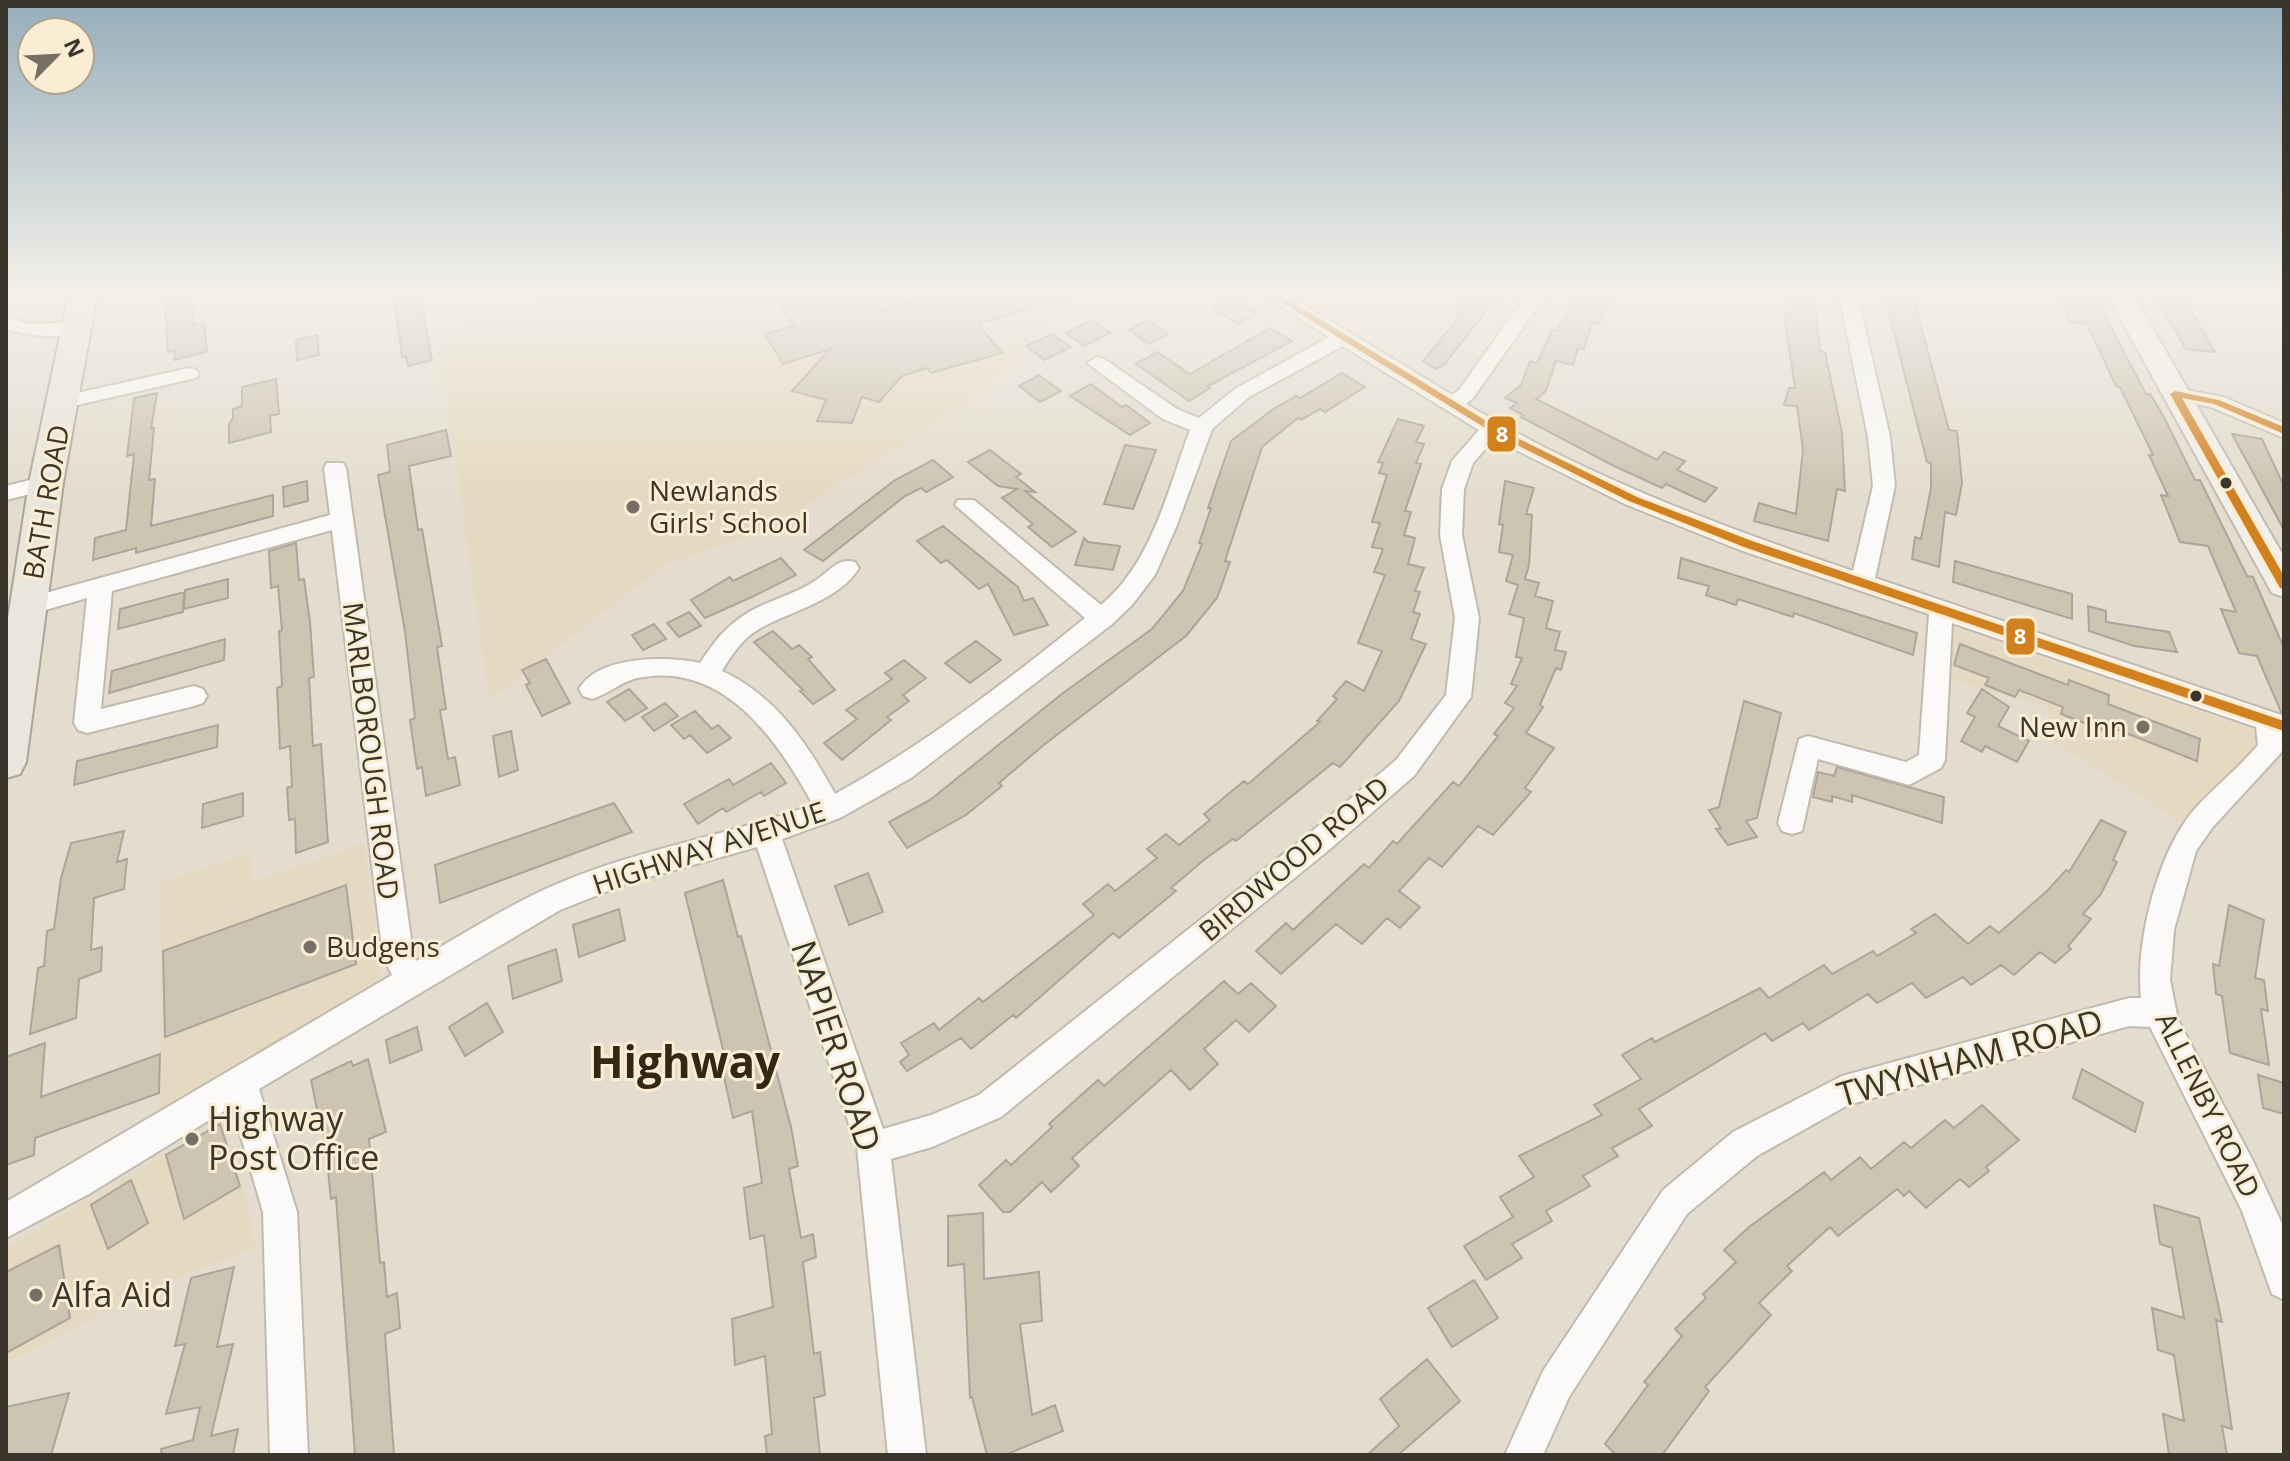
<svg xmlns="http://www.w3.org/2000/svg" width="2290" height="1461" font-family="'Open Sans',sans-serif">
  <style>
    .built { fill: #e5d9c1 }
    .building { fill: #cdc4b2; stroke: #aba59b; stroke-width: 2 }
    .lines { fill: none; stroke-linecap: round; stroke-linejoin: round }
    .street-casing { stroke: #c1bbaf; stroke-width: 4 }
    .secondary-casing { stroke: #c1bbaf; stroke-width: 4 }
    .primary-casing { stroke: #aca594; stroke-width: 4 }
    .street { fill: #fbfaf8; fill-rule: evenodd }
    .secondary { fill: #f2f0eb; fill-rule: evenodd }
    .primary { fill: #e9e6de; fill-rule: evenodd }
    .bus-1-casing { stroke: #faedd3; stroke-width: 6 }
    .bus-1 { fill: #d18120; fill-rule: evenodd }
    .bus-dot { fill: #3b362b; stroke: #faedd3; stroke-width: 3 }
    .poi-dot { fill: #767064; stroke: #faedd3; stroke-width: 3 }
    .labels { text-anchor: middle; stroke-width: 6; stroke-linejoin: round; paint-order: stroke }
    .poi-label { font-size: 28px; fill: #3b362b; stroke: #faedd3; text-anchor: start }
    .street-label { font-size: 28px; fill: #3b362b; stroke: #faedd3 }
    .near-street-label { font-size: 34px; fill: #3b362b; stroke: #faedd3 }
    .near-poi-label { font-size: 34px; fill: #3b362b; stroke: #faedd3; text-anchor: start }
    .near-district-label { font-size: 44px; font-weight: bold; fill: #322813; stroke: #faedd3 }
    .line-badge { stroke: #faedd3; stroke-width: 3 }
    .badge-label { font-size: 22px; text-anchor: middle; font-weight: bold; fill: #fff }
  </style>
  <rect width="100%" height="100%" fill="#e4ddcf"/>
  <path class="built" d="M577,289H1081L962,407L765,531L666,564L489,701L456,462L435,333Z
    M1945,626L2261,732L2259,746L2184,824L2051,740L2047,707L1945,678Z
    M364,843L381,978L160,1114V882L251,852V882Z
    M222,1120L246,1197L255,1248L136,1295L6,1364V1248Z"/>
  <path class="building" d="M171,289H190L194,325L204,322L207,352L174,360L175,351L168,352L164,293Z
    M393,289H412L413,297L420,296L432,360L408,366L406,356L402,357Z
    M770,289H865L881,311L934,294L930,289H1028L1041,304L978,324L1002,353L931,373L927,368L902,376L879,402L862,397L852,423L817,421L826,400L792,391L830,349L783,364L765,334L794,326Z
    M1475,289H1503L1444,365L1436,369L1423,361L1461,315L1456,314Z
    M1576,289H1613L1599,324L1592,322L1584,349L1578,348L1573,365L1556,361L1546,391L1536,399L1657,460L1664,452L1685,461L1677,470L1717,488L1705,502L1666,484L1662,488L1614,466L1521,417L1523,415L1510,408L1517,403L1505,398L1521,385L1530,361L1537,363L1552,330L1558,331L1562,319L1566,320Z
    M1883,289H1911L1949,430L1957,431L1962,483L1956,515L1945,512L1939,567L1912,559L1915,537L1921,539L1931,488V463L1927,462Z
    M2055,289H2089L2096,299L2146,394H2150L2164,417L2195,480H2200L2247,576L2253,577L2284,648V713L2281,712L2257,656L2239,653L2221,609L2236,612L2208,546L2180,542L2161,495L2168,496L2149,455H2153L2120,387L2116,386L2087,324L2070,322Z
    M2150,289H2178L2215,352L2186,349Z
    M1790,294L1814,297L1820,351L1825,352L1842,433L1845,491L1837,489L1828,541L1754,521L1759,503L1796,514L1803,450L1797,406L1784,405L1789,388H1795L1784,313L1793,314Z
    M1232,297L1258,313L1238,324L1213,308Z
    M1092,320L1110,333L1084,346L1066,333Z
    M1148,320L1168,334L1149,344L1129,330Z
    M1270,328L1292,341L1208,386L1210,388L1189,401L1136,364L1157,352L1190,374Z
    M1052,334L1071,347L1044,360L1026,346Z
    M317,335L319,355L297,360L296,340Z
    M1342,373L1365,387L1325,412L1320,409L1301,420L1298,418L1262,447L1225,561L1230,562L1217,598L1186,636L1045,744L999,783L1002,786L966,815L907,848L889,822L930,800L1063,693L1152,629L1183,591L1202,544L1199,543L1211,508H1208L1231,441L1272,410L1296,396L1300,398Z
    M1039,375L1061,391L1040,402L1019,386Z
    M276,379L279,414L270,416L271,432L229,443V424L233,418V409L242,406V387Z
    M1091,384L1122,407L1126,405L1150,423L1130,435L1070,396Z
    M157,393L151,429L154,428L149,480L155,479L151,526L273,495V516L136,553V548L93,560L95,538L126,530L134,454L127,456L134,398Z
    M1398,419L1424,426L1416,442L1424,444L1416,463L1421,464L1405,511L1411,512L1404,535L1415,538L1408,564L1424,568L1415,591L1420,592L1413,612L1420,614L1411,639L1426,644L1399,701L1340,767L1333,763L1236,841L1233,839L1205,859L1171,888L1176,891L1119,938L1113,933L1016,1018L1013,1015L971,1049L961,1038L907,1071L900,1062L909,1055L901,1043L934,1023L939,1030L979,998L983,1002L1094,915L1083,904L1108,884L1115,891L1157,858L1147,849L1166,834L1179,845L1210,820L1204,814L1244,781L1248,784L1320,722L1317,721L1337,699L1333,696L1346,681L1364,691L1382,651L1358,643L1385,575L1374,572L1383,549L1372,547L1380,523L1372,522L1387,475L1379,473L1383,463L1378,462Z
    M446,430L451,456L409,466L418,530L422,529L442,646L437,647L446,709L440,710L448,759L455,757L460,785L426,796L422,767L417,769L410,720L415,718L405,632L378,475L390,472L387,445Z
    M2232,434L2262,439L2284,486V530Z
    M1125,445L1156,450L1133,509L1104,504Z
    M990,450L1021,474L1016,477L1035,492L1025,491L1076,532L1052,547L1028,527L1033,524L1002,498L1017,489L998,486L968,462Z
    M933,460L953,477L926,492L921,488L905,496L823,561L804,550L895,480Z
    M307,481L308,501L284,507L283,487Z
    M1505,481L1534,488L1526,514L1532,515L1529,565L1525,579L1539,583L1535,596L1553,601L1546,628L1560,632L1555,650L1566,652L1561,670L1556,668L1540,705L1543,707L1526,733L1554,748L1525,788L1531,792L1493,835L1478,826L1442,867L1429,858L1399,891L1420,907L1400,928L1387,918L1362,944L1336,924L1281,974L1256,951L1286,923L1293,930L1364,864L1369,868L1393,841L1397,844L1453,782L1459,786L1498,736L1494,734L1514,708L1505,703L1517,686L1511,684L1522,658L1516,657L1524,618L1509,614L1518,585L1506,581L1513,555L1499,552L1503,525L1499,524Z
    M943,526L1018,587L1024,601L1033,598L1048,625L1014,635L988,584L979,589L947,560L941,563L917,541Z
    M1084,538L1088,542L1120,546L1113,570L1075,565Z
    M296,543L299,580L304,579L310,622L314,677L309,678L313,746L321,744L328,842L296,853L295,819L289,820L287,788L292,786L290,746L280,749L277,688L282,686L279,631L282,630L278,586L271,588L269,551Z
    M781,558L796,575L754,596L705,618L691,600L730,577L733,581Z
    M1681,558L1917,633L1913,655L1794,613L1793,617L1738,599L1736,605L1706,595L1709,586L1678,578Z
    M1955,561L2072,594V619L1953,582Z
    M228,579V598L184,609L185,590Z
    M184,592L183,612L118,629L120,609Z
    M2088,606L2106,611V622L2169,632L2177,652L2134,646L2089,631Z
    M689,612L701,626L679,637L667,623Z
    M654,624L666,639L643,650L632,635Z
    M773,631L792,649L799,645L812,657L808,659L835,690L813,704L800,691L803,690L754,642Z
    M225,639L224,660L109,693L112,671Z
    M976,641L1001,660L970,683L945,663Z
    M1960,644L2068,685L2069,680L2109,695L2108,704L2200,739L2197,761L2103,724L2102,730L2061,714L2063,707L2019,690L2015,697L1985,685L1989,678L1954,665Z
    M546,659L570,703L542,716L526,685L530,683L522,670Z
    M904,660L926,678L903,695L909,701L887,717L891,720L842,760L824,743L857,719L846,710L892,679L885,673Z
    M629,689L647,708L625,721L607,702Z
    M1982,689L2009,707L1998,726L2029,741L2017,762L1985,746L1982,752L1961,741L1975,717L1967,713Z
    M1744,701L1781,713L1757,818L1746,821L1757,837L1728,845L1716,829L1721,828L1709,810L1719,807Z
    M665,703L678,716L654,731L642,717Z
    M695,711L712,729L718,725L731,738L707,753L690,735L684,739L671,725Z
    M218,725L217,747L74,785L77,761Z
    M511,731L518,770L499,777L493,736Z
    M771,763L786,783L764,796L761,792L726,812L723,808L698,824L684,804L729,779L733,785Z
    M1837,767L1944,797L1942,823L1852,795V802L1832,796V802L1813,797L1818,772L1834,776Z
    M243,793V816L202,828L203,804Z
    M614,803L632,832L440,903L435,865Z
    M2101,820L2126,832L2113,860L2117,862L2101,894L2083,914L2091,919L2068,946L2071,949L2055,963L2040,952L2014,975L2001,965L1971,985L1963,977L1926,998L1912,983L1877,1003L1868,994L1809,1030L1803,1023L1772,1041L1765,1033L1639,1109L1652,1126L1612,1148L1618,1156L1583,1176L1590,1186L1546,1211L1552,1221L1512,1244L1522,1258L1486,1280L1464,1246L1513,1217L1500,1197L1534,1177L1519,1156L1602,1115L1594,1105L1641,1079L1622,1055L1652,1038L1655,1042L1760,988L1769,998L1824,965L1832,974L1873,951L1877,956L1916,933L1911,929L1935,914L1968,944L1990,926L1999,933L2048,890L2066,870L2069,872Z
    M124,831L117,862L127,859L124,889L94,898L91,950L102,947L101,971L79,979L76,1018L30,1034L38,968L44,966L47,931L54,929L61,878L71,843Z
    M868,873L883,912L849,925L835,886Z
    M723,880L738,937L741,936L791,1127L798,1166L789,1169L801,1238L813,1234L816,1257L803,1262L814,1354L820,1352L825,1395L814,1398L820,1455H767L765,1436L772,1434L765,1356L735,1365L732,1319L773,1307L764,1235L750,1239L744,1188L762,1183L752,1111L733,1118L722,1068L727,1066L685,893Z
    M346,885L356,964L165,1037L163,951Z
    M2229,905L2264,920L2255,978L2264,980L2268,1011L2261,1009L2269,1065L2230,1053L2222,996L2216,994L2213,964L2219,966Z
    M619,909L625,940L579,957L573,925Z
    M556,949L562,981L513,999L508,966Z
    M1224,981L1238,994L1251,983L1276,1006L1249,1032L1236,1020L1204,1049L1218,1064L1190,1090L1171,1070L1072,1158L1079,1166L1051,1192L1042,1182L1010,1212H1003L979,1185L1006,1160L1011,1165L1052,1127L1049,1124L1098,1080L1104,1086Z
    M487,1003L503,1032L465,1056L449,1027Z
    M417,1027L422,1050L390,1063L386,1040Z
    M45,1043L41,1097L160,1054L159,1093L35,1138L34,1155L6,1165V1057Z
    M368,1059L386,1132L369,1139L380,1263L384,1262L387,1297L397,1293L400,1328L385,1334L394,1455H355L336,1197L331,1199L322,1112L318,1114L311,1080L351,1061L353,1066Z
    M2082,1069L2143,1103L2135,1132L2073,1098Z
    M2258,1075L2284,1083V1114L2263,1108Z
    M1982,1105L2019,1140L1986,1167L1989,1171L1969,1187L1960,1179L1926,1208L1909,1191L1904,1196L1897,1189L1838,1236L1830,1227L1787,1266L1792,1271L1759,1303L1771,1315L1705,1387L1709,1391L1662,1455H1616L1605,1444L1648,1385L1644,1382L1682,1336L1675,1329L1706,1298L1703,1294L1736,1262L1724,1250L1749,1227L1824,1172L1831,1180L1860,1157L1871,1169L1904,1142L1911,1148L1945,1120L1954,1128Z
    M220,1124L240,1186L184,1219L166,1155Z
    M131,1180L148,1223L108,1249L91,1205Z
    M2154,1205L2199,1218L2222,1322L2216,1320L2232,1429L2222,1426L2227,1455H2169L2163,1414L2184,1421L2174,1355L2158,1350L2152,1308L2184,1318L2172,1248L2160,1244Z
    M983,1213L984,1279L1039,1272L1042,1321L1020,1324L1032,1415L1055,1405L1063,1431L1005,1455H987L972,1397L970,1398L964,1264L948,1266V1216Z
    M59,1245L70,1318L6,1353V1272Z
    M234,1267L217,1347L233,1344L211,1436L238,1429L233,1455H162L161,1449L193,1440L200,1407L166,1414L185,1344L175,1346L191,1278Z
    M1474,1280L1498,1318L1452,1347L1428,1308Z
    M1427,1359L1460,1401L1398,1455H1367L1399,1426L1380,1399Z
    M69,1393L51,1455H6V1407Z"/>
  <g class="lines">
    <defs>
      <path id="street" d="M1255,289H1278L1452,395L1459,390L1531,289H1550L1473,398L1466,404C1587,477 1719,526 1853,571L1873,486L1868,437L1838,289H1856L1890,437L1895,486L1875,578L2284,716V747L2280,754L2212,828L2196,851L2174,930L2170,980L2178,1020L2253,1161L2284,1228V1300L2272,1294L2242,1211L2150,1027L2129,1026L1848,1105L1757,1156L1687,1214L1569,1397L1543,1455H1505L1543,1371L1663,1190L1733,1132L1842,1076L2129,998H2141C2135,943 2157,854 2193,811C2213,788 2238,769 2258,745L2256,727L1952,623L1945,760L1941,768L1909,785L1818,759L1802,831L1792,834L1782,831L1778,823L1799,739L1808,736L1906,762L1919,755L1929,614L1740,550L1625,504L1494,439L1473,463L1464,489L1462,535L1479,618L1471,697L1414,776L1330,849L1001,1117L932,1147L891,1159L926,1455H888L857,1148L757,847L628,883L560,910L259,1089L297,1212L308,1455H270L263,1212L232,1106L89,1194L6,1238V1202L392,975L383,957L332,530L112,591L101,709L194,686L203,689L207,696L203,703L194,706L87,733L78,730L74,723L87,598L28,615L20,612L16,606L20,600L330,515L324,468L327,463H343L346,468L413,954L416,961C457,938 497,912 539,892C626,851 723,837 813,805C777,739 723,660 637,678C621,682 608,694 592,699L583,696L579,689C598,655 668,656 700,663C711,647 720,633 736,621C761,600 798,596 823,575C834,566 841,558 855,562L859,568C839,601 790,611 759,629C742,639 732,654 722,671C776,696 807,743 835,794C924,745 1006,682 1085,618L955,505L958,500H974L1101,605C1152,563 1168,489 1190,430L1163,419L1087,363L1097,357L1104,359L1177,409L1199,418L1235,389L1329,337ZM1343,346L1479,430L1452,461L1442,489L1440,535L1455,618L1446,695L1396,760L1310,833L979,1095L931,1115L883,1129L782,839L840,818L911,778L1111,625L1132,605L1155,575L1177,525L1212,429L1249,397Z
        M6,317L29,324L77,322L87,328C74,342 24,335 6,329Z
        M189,368L196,370L199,374L196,378L64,408L54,402L64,396Z
        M2175,388L2223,397L2284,423V438L2211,407L2168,398L2165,394L2168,390Z
        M46,476L54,478L57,483L54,488L6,500V486Z"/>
      <path id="secondary" d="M2104,289H2130L2284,557V597L2272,593Z"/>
      <path id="primary" d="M70,289H98L63,483L26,762L20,774L6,778V631L29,483Z"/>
    </defs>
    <use href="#street" class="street-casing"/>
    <use href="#secondary" class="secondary-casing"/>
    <use href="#primary" class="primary-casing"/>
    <use href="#street" class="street"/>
    <use href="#secondary" class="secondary"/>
    <use href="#primary" class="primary"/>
    <defs>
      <path id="bus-1" d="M1260,289H1271L1501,430L1637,497L1752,541L2284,721V731L1744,547L1629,501L1495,434Z
        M2175,391L2219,400L2284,427V434L2214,404L2182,398L2284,576V589L2280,588L2170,394Z"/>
    </defs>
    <use href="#bus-1" class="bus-1-casing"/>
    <use href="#bus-1" class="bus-1"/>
  </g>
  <linearGradient id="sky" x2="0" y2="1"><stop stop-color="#96aebb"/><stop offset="0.59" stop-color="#f3f0e9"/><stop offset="1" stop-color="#f3f0e9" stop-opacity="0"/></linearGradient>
  <rect width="2290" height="494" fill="url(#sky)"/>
  <g class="bus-dot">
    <circle cx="2226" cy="483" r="7"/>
    <circle cx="2196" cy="696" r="7"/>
  </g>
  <g class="poi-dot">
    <circle cx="633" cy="507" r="8"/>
    <circle cx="2143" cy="727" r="8"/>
    <circle cx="310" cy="947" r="8"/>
    <circle cx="192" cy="1139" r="8"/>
    <circle cx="36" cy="1295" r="8"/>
  </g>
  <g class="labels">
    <g class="poi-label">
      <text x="649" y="501">Newlands<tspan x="649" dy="32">Girls' School</tspan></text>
      <text x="2127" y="737" text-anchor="end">New Inn</text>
      <text x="326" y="957">Budgens</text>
    </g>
    <g class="street-label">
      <text transform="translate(46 502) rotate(-80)" y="10">BATH ROAD</text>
      <text transform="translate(371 751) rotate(83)" y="10">MARLBOROUGH ROAD</text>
      <text transform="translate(709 848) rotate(-18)" y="10">HIGHWAY AVENUE</text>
      <text transform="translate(1294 859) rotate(-40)" y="10">BIRDWOOD ROAD</text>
      <text transform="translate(2208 1105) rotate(64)" y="10">ALLENBY ROAD</text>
    </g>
    <g class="near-street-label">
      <text transform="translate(836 1046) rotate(72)" y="12">NAPIER ROAD</text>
      <text transform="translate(1970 1058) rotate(-16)" y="12">TWYNHAM ROAD</text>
    </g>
    <g class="near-poi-label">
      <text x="208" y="1131">Highway<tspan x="208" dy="39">Post Office</tspan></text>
      <text x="52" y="1307">Alfa Aid</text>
    </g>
    <g class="near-district-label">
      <text x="685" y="1078">Highway</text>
    </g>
  </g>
  <g class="line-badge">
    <rect x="1486" y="415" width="31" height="38" rx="8" fill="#d18120"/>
    <rect x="2005" y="617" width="31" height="39" rx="8" fill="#d18120"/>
  </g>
  <g class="badge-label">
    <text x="1502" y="442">8</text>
    <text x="2020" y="644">8</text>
  </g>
  <rect width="2290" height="1461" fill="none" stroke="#3b362b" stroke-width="16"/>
  <g transform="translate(56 56) rotate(66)"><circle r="38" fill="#faedd3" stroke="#aea490" stroke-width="2"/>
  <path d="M0-6L14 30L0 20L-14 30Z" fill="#767064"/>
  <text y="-12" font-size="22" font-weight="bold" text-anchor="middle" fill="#3b362b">N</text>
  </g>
</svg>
